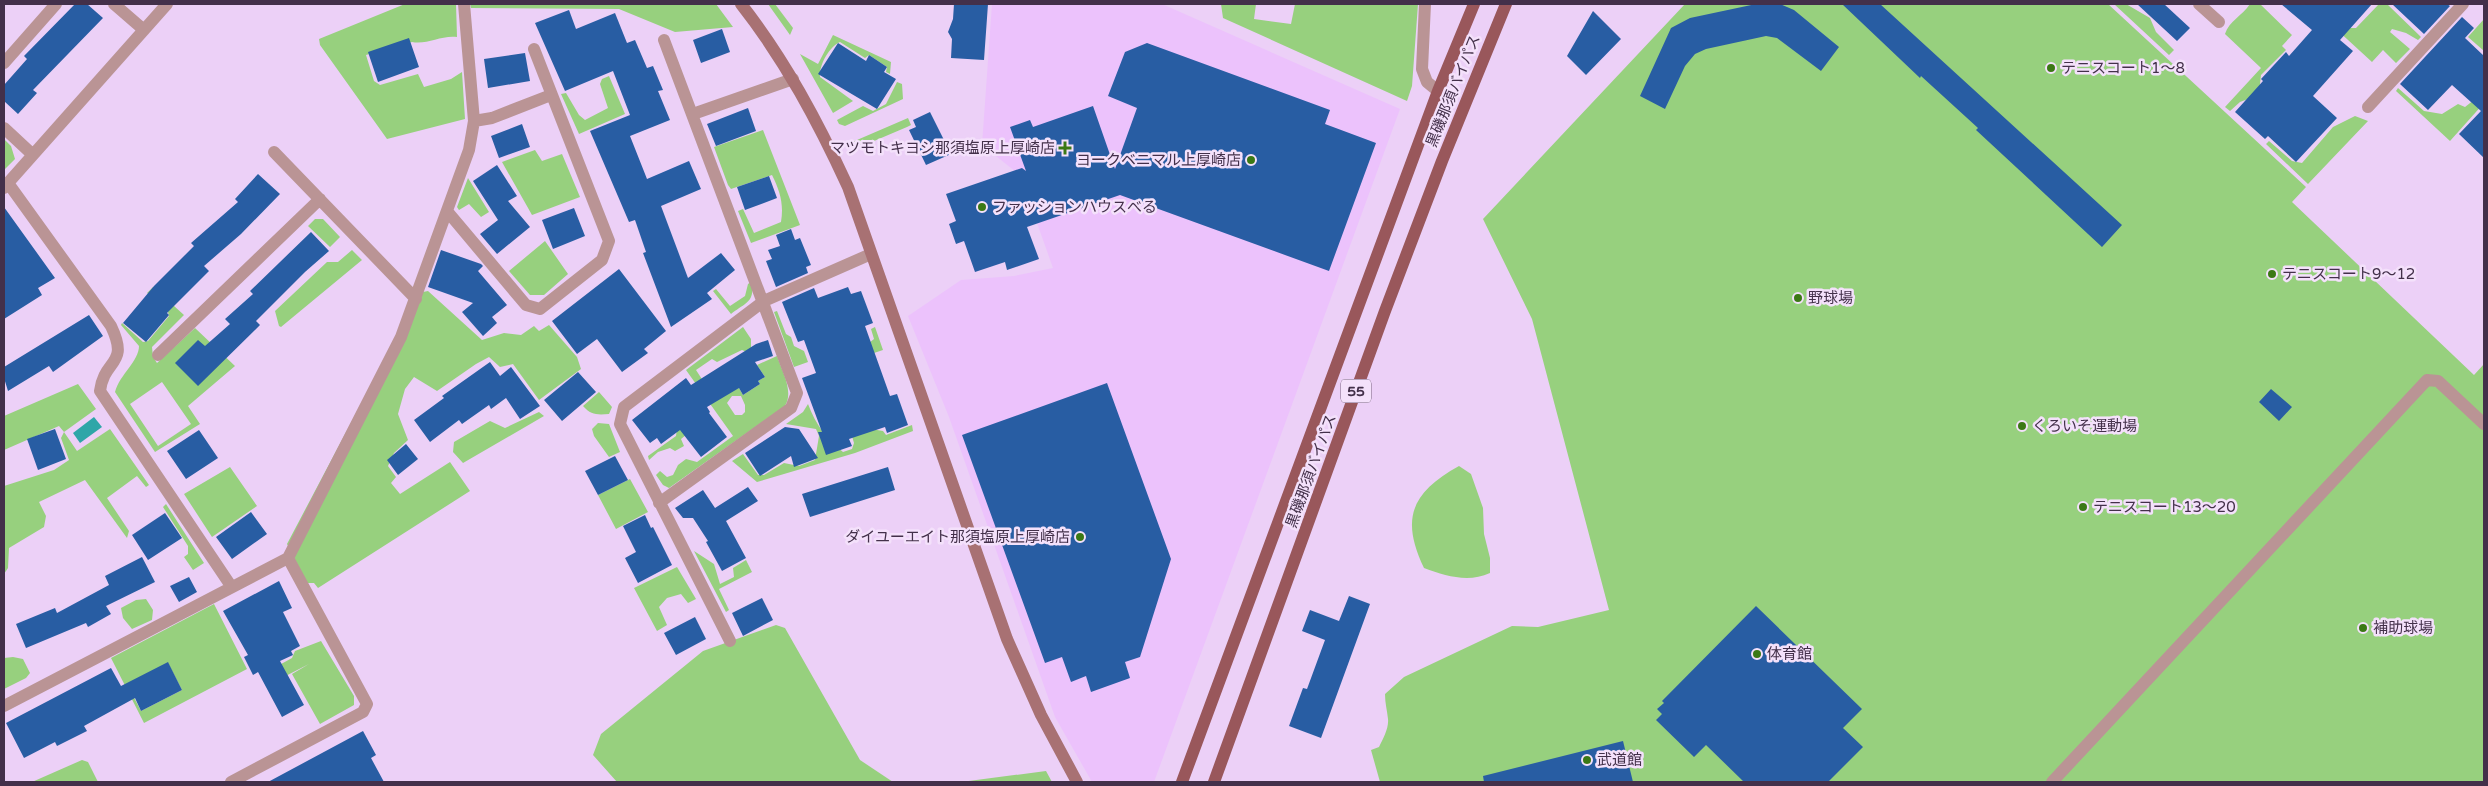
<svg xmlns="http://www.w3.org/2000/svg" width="2488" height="786" font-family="'Varela Round','Noto Sans JP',sans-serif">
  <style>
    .built { fill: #ecc2fc }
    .green { fill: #97d07e; fill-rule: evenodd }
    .water { fill: #2ea6a8 }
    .building { fill: #285da3 }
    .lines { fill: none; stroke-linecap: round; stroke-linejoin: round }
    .street { stroke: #ba9495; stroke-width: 12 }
    .secondary { stroke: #a87173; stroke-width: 12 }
    .primary { stroke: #99575b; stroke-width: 12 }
    .poi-dot { fill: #3b7915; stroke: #f4e1fb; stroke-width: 2 }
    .labels { text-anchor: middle; stroke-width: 5; stroke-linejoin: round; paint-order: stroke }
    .shield { fill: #f4e1fb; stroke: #78657f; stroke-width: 1 }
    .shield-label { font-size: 14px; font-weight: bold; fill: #43304a }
    .poi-label { font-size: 15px; fill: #43304a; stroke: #f4e1fb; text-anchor: start }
    .street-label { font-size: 15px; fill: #43304a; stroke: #f4e1fb }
  </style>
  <rect width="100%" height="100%" fill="#ecd0f7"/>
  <path class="built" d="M992,4H1162L1400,109L1154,782H1092L1055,717L949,417L908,316L961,280L1014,276L1053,268L1020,175L982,145Z"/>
  <path class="green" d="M405,4H456L457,37C441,35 427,45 412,42L366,55L374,81L380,85L418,74L424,87L451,79L462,72L465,119L387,139L320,45L319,39Z
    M470,4H716L733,27L675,32L619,9L471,8Z
    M768,4H775L793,28L790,35Z
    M1221,4H1256L1254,19L1291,24L1295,4H1418L1412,86L1407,101L1223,18Z
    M1685,4H2108L2306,187L2292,202L2474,375L2484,364V782H1380L1371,750L1379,747C1383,739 1389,728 1388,719C1387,710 1385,703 1385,694L1404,677L1512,626L1538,627L1609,610L1532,319L1483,219Z
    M2114,4H2126L2150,18L2156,32L2174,50L2169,55Z
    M2250,4H2260L2292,35L2282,46L2286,50L2261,75L2260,84L2269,91L2240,102L2230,111L2225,107L2261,68L2225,34C2229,21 2242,16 2250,4Z
    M2379,4H2387L2421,37L2418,40L2406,33L2392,29L2390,32L2410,49L2396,63L2383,50L2372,62L2323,17L2345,28H2356Z
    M2484,19V51L2468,37Z
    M833,35L891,62L890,74L886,72L887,67L869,55L865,58L840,42C829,47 819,65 820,77L853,101L833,113L800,54L818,64Z
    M2484,75V103L2450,141L2396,91L2398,88L2424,111L2442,114L2458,104L2465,107L2479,96V77Z
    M609,76L625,114L579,134L561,94L566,93L579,115L585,120L608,108L600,84L602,79Z
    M897,82L902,84L903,99L845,126L839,124L837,120L863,106L873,111L886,104Z
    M2355,116L2368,121L2308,184L2266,144L2269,141L2292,161L2302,163L2333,127Z
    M908,118L911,125L907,127L860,147H854L850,143Z
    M763,130L800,225L751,243L738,211L743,209L754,233L781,222C784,204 780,191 772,175L731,189L728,185L714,147Z
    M4,139L11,146L15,159L4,170Z
    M535,150L542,161L562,154L580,197L532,215L502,162Z
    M468,178L489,212L481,217L469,204L459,210L457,207Z
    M315,219H323L340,237L330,247L308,226Z
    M545,241L568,274L544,295H530L509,271Z
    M352,250L362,260L281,327L279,326L275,311L327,262H338Z
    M751,282C756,302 745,303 731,314L713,291L716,289L730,306L745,296L748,284Z
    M153,287L184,315L152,347L153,357L157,363L195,328L235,366L188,406L200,424L155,452L115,392C120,374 139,361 139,346L121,325L122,323L143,342L148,341L169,316L168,312L147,293ZM162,382L191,424L158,446L130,404Z
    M428,291L482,340L504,333L521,335L534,326L539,331L549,325L577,357L581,369L539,400L513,364L500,367L489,357L476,364L437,391L414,377L405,389L398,414L408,440L394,453L388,466L396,477L391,483L400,494L450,462L470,491L318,588L314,583H307L287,544L391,347L423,292Z
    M777,311L786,334L791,337L794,346L804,351L808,362L794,367L774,312Z
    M743,327L751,339V350L747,352L742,350L717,362L712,359L696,370L711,393L739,388L743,395L760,384L758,381L765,377L757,365L777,356C782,371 794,391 785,406L669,488L663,485L656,475L660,471L667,477L673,475L678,465L686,459L697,462L733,436L686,370ZM732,396H741L745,405V412L742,415H735L727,403Z
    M875,327L883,350L844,363L874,339L871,329Z
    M78,384L96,409L64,432L77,451L110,429L149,485L146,487L137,476L107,498L129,531L127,538L85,480L39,502L46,516L44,527L9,548L8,568L4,574V486L54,470L69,460L61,438L64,432L59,426L4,450V416Z
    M599,392L612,407L609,414C597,415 591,415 583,406Z
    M808,404C816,425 826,438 843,452L852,449L854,443L851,433L871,429L883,431L886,435L912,425L913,431L855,453L757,482L732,461L743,454L758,475H764L784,463L799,466L815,460L819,436L816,429L786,424L803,412Z
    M539,412L544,416L463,463L453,452L454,442L490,421L505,428Z
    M598,423L609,424L620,452L609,457L594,436L592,429Z
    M697,426L681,439L684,446L675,451L670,448L658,452L649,460L648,456L676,436L677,429Z
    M1459,466L1471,474L1483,508L1484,534L1490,558V573C1468,583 1446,576 1424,568C1400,518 1412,492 1459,466Z
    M230,467L257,506L212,537L184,494Z
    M630,479L648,512L616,529L598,495Z
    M166,504L204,563L193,570L184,557L188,554V546L163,507Z
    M694,551L714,564L720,584L734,577L733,568L746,560L752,572L719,589L729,610L726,612Z
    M677,567L696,599L688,603L681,594L667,598L659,607L667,625L657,631L634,588Z
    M146,599L153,610L152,620L132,629L123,618L121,608L136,600Z
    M214,604L247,669L144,723L111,658ZM168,663L182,690L141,711L127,684Z
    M776,625L785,628L860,760L893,782H617L593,755L601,734L703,651Z
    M321,641L354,696V705L320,724L292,674L309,664L268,685L263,674L292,658L295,651Z
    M13,657L23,659L30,673L26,678L4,689V658Z
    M82,760L88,762L98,782H32Z
    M1046,771L1052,782H961Z"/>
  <path class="water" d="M94,417L102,427L80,443L73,433Z"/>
  <path class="building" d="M75,4H87L103,18L33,90L37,93L18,114L4,101V85L27,59L24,56Z
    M954,4H988L984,60L951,58L952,39L948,32L953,19Z
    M1756,4H1780L1794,10L1839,47L1821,71L1777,38L1766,36L1706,49L1695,54L1685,66L1665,109L1640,96L1671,28L1690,18Z
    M1842,4H1880L2122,225L2102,247L1976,130L1978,128L1921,76L1920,78Z
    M2137,4H2164L2190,28L2177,41Z
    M2281,4H2372L2340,40L2353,51L2313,96L2337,118L2296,162L2268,136L2265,139L2235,112L2263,81L2261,79L2286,52L2289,56L2312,30Z
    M2392,4H2447L2450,6L2424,34Z
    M569,10L576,29L615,13L627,43L635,40L647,68L653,66L663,90L658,91L670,120L630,136L647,179L689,161L701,189L661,206L688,278L721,253L735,270L707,293L712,299L671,327L643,253L646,252L635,220L629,222L590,131L630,115L613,71L565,91L535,23Z
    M1593,11L1621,39L1586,75L1567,56Z
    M2462,17L2474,28L2465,38L2484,56V158L2459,134L2481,111L2452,85L2428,110L2400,84Z
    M722,29L730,52L701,63L693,40Z
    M409,38L419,67L378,82L368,52Z
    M838,43L866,61L869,55L887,67L884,72L896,79L877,109L818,74Z
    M1147,43L1330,110L1325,124L1376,143L1329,271L1120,195L1027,227L1039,259L1007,270L1005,262L975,272L964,241L956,244L949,224L956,221L946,194L1022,168L1026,171L1010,127L1030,120L1033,127L1093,106L1115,169L1137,108L1108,96L1125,52Z
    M525,53L530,81L488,88L484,59Z
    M748,108L756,131L716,146L707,124Z
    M930,112L951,154L926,165L909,130L916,127L913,120Z
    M522,124L530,147L499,158L491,136Z
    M497,165L517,196L508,201L530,227L497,254L480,234L498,220L473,181Z
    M258,174L280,194L241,234L204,266L209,271L167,313L169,315L146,342L123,323L154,286L194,246L191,243L238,202L235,199Z
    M769,176L777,198L745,210L737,187Z
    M4,207L55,278L38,288L42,295L4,319Z
    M574,208L585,236L553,249L542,220Z
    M791,229L795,240L800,238L811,265L806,267L808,273L776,287L766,261L772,259L768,250L780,246L776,235Z
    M311,232L329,251L305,272L256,321L260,325L198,386L175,363L198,340L205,346L230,324L225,319L253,294L250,291Z
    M441,250L481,264L483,266L478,271L507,305L492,317L497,323L483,336L462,312L473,303L428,287Z
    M619,269L666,331L644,349L648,353L622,372L597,339L577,354L552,321Z
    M848,287L851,294L861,291L873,323L865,326L890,396L897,394L908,425L887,433L885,427L849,439L852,446L826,455L818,432H822L802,378L816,373L804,340L798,342L782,302L814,288L818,298Z
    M89,315L103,336L53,372L49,366L8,391L4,378V367Z
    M768,340L773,356L755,362L765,377L758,381L760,384L743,395L739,388L707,407L710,412L709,413L727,437L701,457L680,430L661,444L657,438L650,443L632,420L686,378L691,385L756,344Z
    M490,362L500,376L511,367L540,406L520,419L506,398L491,409L489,405L462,424L459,420L430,442L414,420L444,398L442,396Z
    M578,372L596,392L562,421L544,400Z
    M1107,383L1171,559L1140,657L1125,662L1130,678L1091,692L1086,676L1071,682L1062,657L1045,663L962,435Z
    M2271,389L2292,407L2279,421L2259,402Z
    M785,427L799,429L818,458L794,467L791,456L760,476L745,453Z
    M55,429L66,459L38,470L27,439Z
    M199,430L218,458L186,479L167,451Z
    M406,444L418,459L398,475L387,460Z
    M615,456L628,480L598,495L585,471Z
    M888,467L895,490L810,517L802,494Z
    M748,487L758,501L726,521L746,558L722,571L706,542L708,541L693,518H683L675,508L703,490L715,508Z
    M251,512L267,534L232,559L216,537Z
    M165,513L182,538L148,560L132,535Z
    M645,515L651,528L653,527L672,565L638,583L625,558L636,552L623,526Z
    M142,557L155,582L106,606L111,614L88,627L86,623L26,648L16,624L55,608L57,613L109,585L105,576Z
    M189,577L197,592L179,602L170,586Z
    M279,581L292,608L283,612L300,646L291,651L293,655L280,661L304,705L282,717L258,672L253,675L244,657L248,655L223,611Z
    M1349,596L1370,604L1321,738L1289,726L1303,688L1307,689L1325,640L1302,631L1310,610L1339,621Z
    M762,598L773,620L743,636L732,613Z
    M1756,606L1862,709L1843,728L1863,747L1828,782H1744L1706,745L1694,757L1656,720L1662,714L1657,709L1664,703L1662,701Z
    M695,617L706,639L676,655L664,633Z
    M168,662L182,690L141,711L135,698L84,726L87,731L57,746L55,742L24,758L6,723L111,668L121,686Z
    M363,731L376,755L371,758L384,782H268Z
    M1623,741L1633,782H1484L1483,776Z"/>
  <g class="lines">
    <path class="street" d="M114,4L144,30
      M1425,4L1422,69L1427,82L1438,91
      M2199,4L2219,22
      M4,63L56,4
      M2368,107L2463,4
      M693,114L793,79
      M474,121L492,118L551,95
      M4,128L33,155
      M274,152L416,299
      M8,183L167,4
      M4,188L8,183L111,326C130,366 104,358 100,391L231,586
      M447,211L526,305L540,309L602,260L609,241L534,49
      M158,355L320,199
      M659,503L791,408L797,393L664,40
      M288,558L401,337L469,150L474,121L464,4
      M730,641L620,424L624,407L764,301L871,254
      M4,706L288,558L367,704L363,712L231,782
      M2052,782L2427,380L2438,381L2484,424"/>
    <path class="secondary" d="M741,4C785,60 818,122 848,187L1007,639L1041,715L1077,782"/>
    <path class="primary" d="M1182,782L1438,91L1474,4
      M1214,782L1385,311L1442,161L1506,4"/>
  </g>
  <g class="poi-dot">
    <circle cx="2051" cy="68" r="5"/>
    <path d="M1062.5 140.5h5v5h5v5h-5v5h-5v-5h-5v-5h5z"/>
    <circle cx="1251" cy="160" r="5"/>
    <circle cx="982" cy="207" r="5"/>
    <circle cx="2272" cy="274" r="5"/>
    <circle cx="1798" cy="298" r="5"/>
    <circle cx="2022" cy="426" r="5"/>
    <circle cx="2083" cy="507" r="5"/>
    <circle cx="1080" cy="537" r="5"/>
    <circle cx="2363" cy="628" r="5"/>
    <circle cx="1757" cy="654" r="5"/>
    <circle cx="1587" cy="760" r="5"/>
  </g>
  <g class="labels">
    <rect class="shield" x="1341" y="379.5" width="30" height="23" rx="4"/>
    <g class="shield-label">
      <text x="1356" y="396">55</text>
    </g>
    <g class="poi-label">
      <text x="2061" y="73">テニスコート1～8</text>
      <text x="1055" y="153" text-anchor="end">マツモトキヨシ那須塩原上厚崎店</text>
      <text x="1241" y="165" text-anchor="end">ヨークベニマル上厚崎店</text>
      <text x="992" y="212">ファッションハウスべる</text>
      <text x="2282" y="279">テニスコート9～12</text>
      <text x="1808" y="303">野球場</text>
      <text x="2032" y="431">くろいそ運動場</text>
      <text x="2093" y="512">テニスコート13～20</text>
      <text x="1070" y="542" text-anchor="end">ダイユーエイト那須塩原上厚崎店</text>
      <text x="2373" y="633">補助球場</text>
      <text x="1767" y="659">体育館</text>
      <text x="1597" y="765">武道館</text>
    </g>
    <g class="street-label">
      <text transform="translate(1453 91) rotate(-68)" y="5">黒磯那須バイパス</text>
      <text transform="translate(1311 471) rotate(-70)" y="5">黒磯那須バイパス</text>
    </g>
  </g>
  <rect width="2488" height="786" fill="none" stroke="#43304a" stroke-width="10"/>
</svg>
